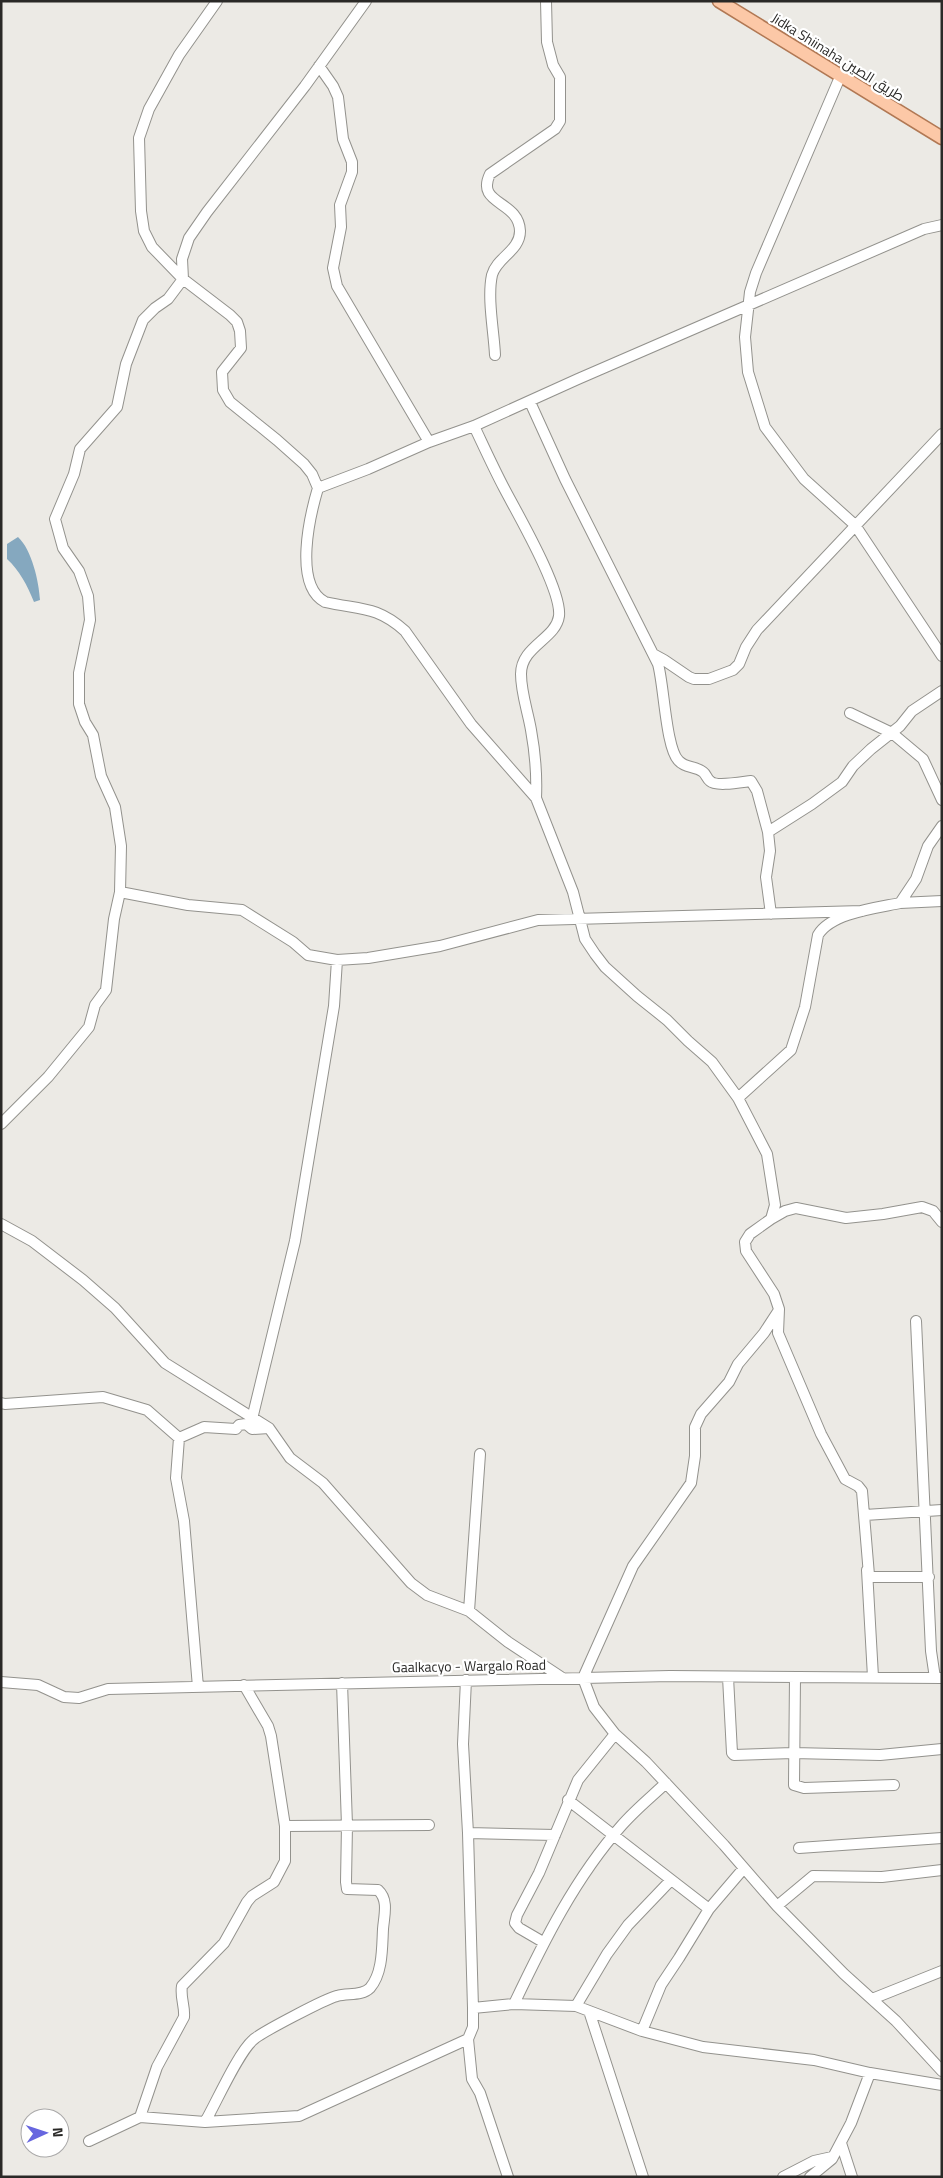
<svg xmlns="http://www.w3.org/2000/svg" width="943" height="2178" font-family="'Titillium Web',Cairo,sans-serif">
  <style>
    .water { fill: #85a8bf }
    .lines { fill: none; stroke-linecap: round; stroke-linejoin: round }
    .minor-casing { stroke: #93928d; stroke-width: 12 }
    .major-casing { stroke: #b17854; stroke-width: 15 }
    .minor { stroke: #fff; stroke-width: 10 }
    .major { stroke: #fcc8a7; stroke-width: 12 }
    .labels { text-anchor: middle; stroke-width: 4.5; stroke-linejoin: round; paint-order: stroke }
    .street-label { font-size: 14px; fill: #2a2927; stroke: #fff }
  </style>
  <rect width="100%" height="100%" fill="#eceae5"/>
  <path class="water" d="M18,537C32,550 39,582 40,600L34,602C27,585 20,571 7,559V544Z"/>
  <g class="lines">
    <defs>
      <path id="minor" d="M217,1L179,55L149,109L139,138L141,211L144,231L152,247L183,279L230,315L237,322L240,331L241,348L222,372L223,390L230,402L277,440L304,464L312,474L318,488C310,515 293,585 325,602C359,610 376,605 405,631L471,724L536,798L573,892L585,939L595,954L605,967L637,996L667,1020L688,1041L712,1062L738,1098L767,1154L775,1205L771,1219L750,1234L745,1242L746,1251L774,1294L779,1309L778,1333L821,1434L845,1479L858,1486L862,1491L869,1575L872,1577H929
        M319,66L333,86L338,97L343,139L352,162V172L340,205L341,227L333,268L337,286L429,442
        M840,77L756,273L750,292L745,337L748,372L765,427L804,479L855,525L942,656
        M495,355C494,332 487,298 492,275C497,257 520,251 520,231C519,200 475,205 490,174L555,129L560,121V77L553,65L547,42L546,1
        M530,402L565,479L658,664C664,685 666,750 679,761C685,768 696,766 703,772C706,774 707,779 710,781C716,787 742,782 751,781L757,791L768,832L770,851L766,877L771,914
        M474,426C484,447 493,467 504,488C517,513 562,590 559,616C556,639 521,646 521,674C521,693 528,712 531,730C535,752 537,776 536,798
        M318,488L368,469L429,442L474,426L578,379L924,229L942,225
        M653,654L664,660L689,677L694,679H709L733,670L739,664L746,647L757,630L942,434
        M850,713L892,733L923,759L942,800
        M768,832L812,804L842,782L853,766L871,749L900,726L912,711L942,691
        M120,892L188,905L242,910L293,942L308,955L337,960L368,958L440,946L538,920L862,911
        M900,903L942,901
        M738,1098L791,1050L805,1007L818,935C831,913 876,908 900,903L916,879L928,846L942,826
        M1,1124L48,1077L89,1027L95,1005L106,990L114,919L120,892L121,846L115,807L101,776L93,735L85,722L79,704V673L90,620L88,596L79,571L63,548L55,519L74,474L80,449L117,407L126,364L143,320L155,308L168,299L183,279L182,259L189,238L207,212L305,86L366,1
        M771,1219L785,1211L796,1208L846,1218L883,1214L922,1207L933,1211L942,1222
        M1,1224L32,1241L83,1280L115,1308L165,1363L269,1428L290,1458L323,1483L411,1583L427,1595L469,1611L508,1642L561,1677
        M779,1310L764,1333L738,1364L729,1382L701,1414L695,1427V1456L691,1483L633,1566L583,1678L594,1707L615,1734L646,1762L724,1845L777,1906L844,1974L896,2021L942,2071
        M916,1321L931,1651L935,1678
        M1,1403L5,1404L103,1397L147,1410L179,1438L204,1427L236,1429L239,1425L246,1424L252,1429L269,1428
        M252,1419L295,1241L334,1006L337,960
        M179,1438L176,1478L184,1521L198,1687
        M865,1515L942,1510
        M867,1570L873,1677
        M469,1611L480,1454
        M728,1677L732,1753L734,1755L793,1753L880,1755L942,1749
        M795,1677L794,1785L804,1788L894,1785
        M466,1680L463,1744L468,1833L473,2008L514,2004L576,2006L642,2031L703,2047L814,2060L870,2073L942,2085
        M1,1682L38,1685L64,1697L79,1698L108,1689L670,1676L942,1678
        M568,1800L709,1909
        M285,1826L429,1825
        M468,1833L555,1835
        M799,1848L942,1838
        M777,1906L813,1876L882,1877L942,1870
        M543,1942L519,1928L515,1923L517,1915L539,1873L578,1780L615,1734
        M872,1999L942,1971
        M514,2004C544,1941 575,1878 622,1825C635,1810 651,1797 666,1783
        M576,2006L607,1954L628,1925L671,1880
        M473,2008V2027L468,2039L472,2079L480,2093L508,2177
        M589,2011L643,2177
        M642,2031L661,1985L679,1958L709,1909L744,1868
        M140,2117L157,2067L184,2017C185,2006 180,1997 182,1986L224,1943L247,1902L252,1896L274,1882L285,1861V1826L271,1736L268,1726L244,1685
        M205,2122C216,2103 238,2053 253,2040C260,2033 327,1998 337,1996C348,1993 362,1996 370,1988C383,1973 382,1947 383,1929C384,1916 389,1900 378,1890L347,1889L346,1882L347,1825L342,1683
        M89,2141L140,2117L205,2122L299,2116L468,2039
        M841,2143L852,2177
        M783,2177L814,2161L832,2157
        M810,2177L832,2159L851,2123L870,2073"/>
      <path id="major" d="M719,1L942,138"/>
    </defs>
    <use href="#minor" class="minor-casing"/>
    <use href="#major" class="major-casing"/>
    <use href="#minor" class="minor"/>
    <use href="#major" class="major"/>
  </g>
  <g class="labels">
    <g class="street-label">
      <text transform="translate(838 57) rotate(32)" y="5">Jidka Shiinaha طريق الصين</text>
      <text transform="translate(469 1666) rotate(-1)" y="5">Gaalkacyo - Wargalo Road</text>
    </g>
  </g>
  <rect width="943" height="2178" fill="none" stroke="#2a2927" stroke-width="5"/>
  <g transform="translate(45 2133) rotate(87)"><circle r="24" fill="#ffffff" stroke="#aaa9a9"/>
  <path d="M0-4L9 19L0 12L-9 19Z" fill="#6766df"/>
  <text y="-8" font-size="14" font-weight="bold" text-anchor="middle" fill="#2a2927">N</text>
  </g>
</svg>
